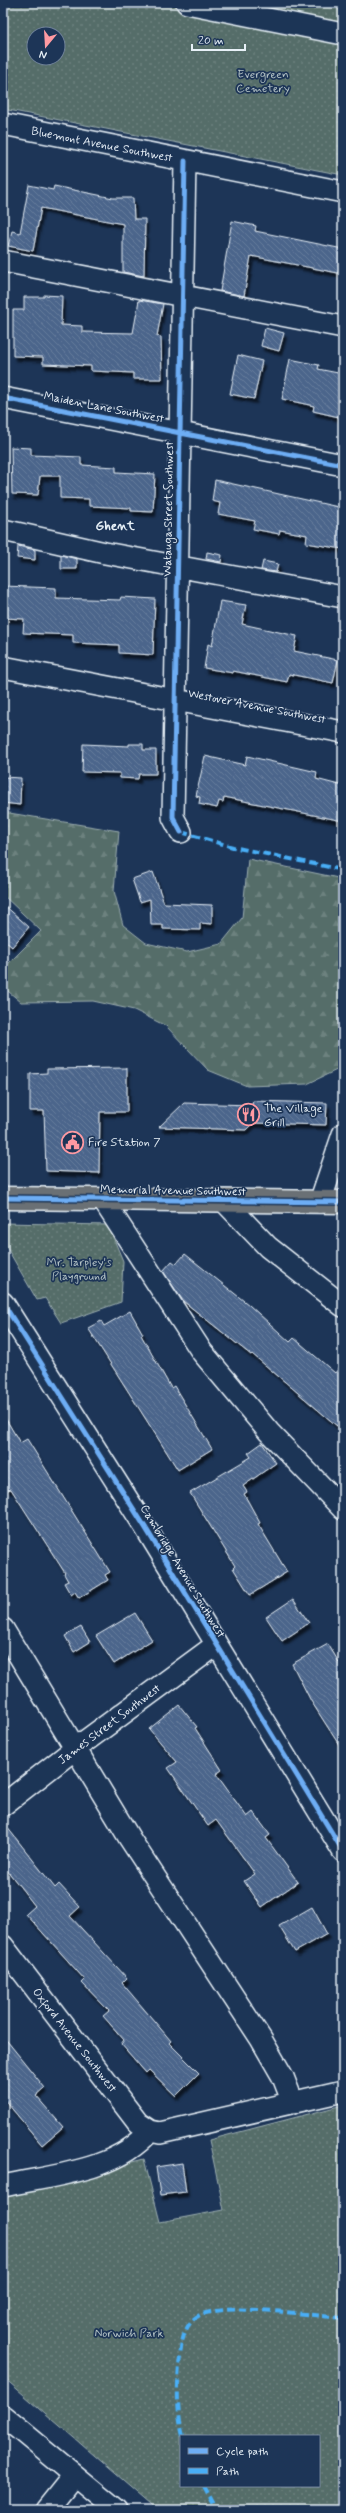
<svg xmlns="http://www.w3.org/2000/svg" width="346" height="2513" font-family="Mynerve,sans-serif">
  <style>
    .forest { fill: url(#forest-firs); stroke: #9eafb0 }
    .park { fill: url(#park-dots); stroke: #9eafb0; fill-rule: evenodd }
    .building { fill: url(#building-back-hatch); stroke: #e8f1f8; filter: url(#shadow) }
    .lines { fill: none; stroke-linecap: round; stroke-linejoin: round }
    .minor-casing { stroke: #e8f1f8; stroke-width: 24 }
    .major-casing { stroke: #e8f1f8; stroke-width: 25 }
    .minor { stroke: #1d3557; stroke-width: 21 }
    .major { stroke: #6a7074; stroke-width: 22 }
    .quiet { stroke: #49aef6; stroke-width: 4; stroke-dasharray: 8 4; stroke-linecap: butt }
    .cycleway-casing { stroke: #1d3557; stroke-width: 8 }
    .cycleway { stroke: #6dadf4; stroke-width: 5 }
    .labels { text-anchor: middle; stroke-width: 3.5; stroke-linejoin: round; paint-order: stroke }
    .park-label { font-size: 12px; fill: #b4c3c6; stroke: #1d3557 }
    .street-label { font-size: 12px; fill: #e8f1f8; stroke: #1d3557 }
    .poi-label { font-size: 12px; fill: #e8f1f8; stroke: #1d3557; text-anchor: start }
    .neighbourhood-label { font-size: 13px; font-weight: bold; fill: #e8f1f8; stroke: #1d3557 }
  </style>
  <defs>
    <pattern id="forest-firs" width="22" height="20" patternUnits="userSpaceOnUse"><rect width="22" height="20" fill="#546d69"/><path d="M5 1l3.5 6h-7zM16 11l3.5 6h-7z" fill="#6d827f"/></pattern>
    <pattern id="park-dots" width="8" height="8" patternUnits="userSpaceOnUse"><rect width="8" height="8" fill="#546d69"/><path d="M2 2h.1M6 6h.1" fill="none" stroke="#6d827f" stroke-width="1.8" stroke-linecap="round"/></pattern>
    <pattern id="building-back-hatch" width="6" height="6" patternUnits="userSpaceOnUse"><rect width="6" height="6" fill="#4c658b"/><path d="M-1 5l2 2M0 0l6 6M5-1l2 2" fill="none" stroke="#667c9c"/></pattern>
    <filter id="shadow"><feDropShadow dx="2.5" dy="4.5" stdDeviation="1" flood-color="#0009"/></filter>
  </defs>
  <rect width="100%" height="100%" fill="#1d3557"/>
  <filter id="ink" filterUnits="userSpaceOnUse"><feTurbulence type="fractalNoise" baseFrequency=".025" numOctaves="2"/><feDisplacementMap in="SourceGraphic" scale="8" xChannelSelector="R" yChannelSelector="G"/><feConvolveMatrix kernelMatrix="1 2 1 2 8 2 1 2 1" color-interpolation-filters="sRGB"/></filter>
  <g filter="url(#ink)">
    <path class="forest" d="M3,812L119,831L114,891L123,925L146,943L187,952L221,944L242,918L248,859L343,879V1067L307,1084L247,1086L208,1070L166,1026L134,1010L93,1001L21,1002L3,987V969L41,931L3,895Z"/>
    <path class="park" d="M3,3H343V175L3,109ZM34,34H58V58H34Z
      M3,1223L108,1225L123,1261L121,1302L61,1323L45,1298L37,1300L3,1241Z
      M343,2105V2510H158L3,2377V2194L144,2159L160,2222L224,2210L209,2140ZM181,2436H319V2486H181Z"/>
    <path class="building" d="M29,185L53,190L54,186L113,198H133L134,219H145L144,276L123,272V224L41,208L33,251L8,246L12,231L20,233Z
      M232,221L256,226L255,231L343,249V274L251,256L244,296L220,291Z
      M44,295L62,296L61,325L82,326V332L133,333L139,300L163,304L157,336L161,337L162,379H133V373L91,371V366L43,364V357L13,356V310H24V297H44Z
      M265,328L284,333L279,351L261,346Z
      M238,355L262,361L254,399L230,394Z
      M290,359L319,365L318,369L343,374V418L313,411L314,406L282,399Z
      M11,447L31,448V455L81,457V465L116,467V472L155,474L153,512L131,511V508L89,506V499L60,498V476H40L38,495L12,494Z
      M215,480L343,508V549L306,543L307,535L280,530L279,534L253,529L255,521L218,514L220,503L212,501Z
      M18,546L35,550V560L17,558Z
      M207,552L222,555L221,562L206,559Z
      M61,555L77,559V569H61Z
      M263,561L278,564L276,572L261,570Z
      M3,586L56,588V598L120,600L121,597L155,599L153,655L119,653V645L73,643V635L23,633L24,619L3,618Z
      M220,601L246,605L242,624L297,636L294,651L338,660L333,683L289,674L287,682L233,671V673L204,668L208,644L212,646Z
      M83,744L129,746V744H143V750H156V774H139L138,779L120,778V773L82,772Z
      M205,756L245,765L247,756L317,772L316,779L343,786V821L224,797L223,802L219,801L217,808L199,804L200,797L196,796Z
      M3,777L21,778L20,805L3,803Z
      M153,872L164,903L212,905V924L200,923V930L163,929V925H151L150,899L140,902L132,879Z
      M3,904L29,927L12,947L3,939Z
      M127,1068V1112H100L99,1173L46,1171L44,1111H30V1074L47,1073V1069Z
      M253,1101L327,1103L326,1125L253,1123L246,1130L159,1127L184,1103L252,1105Z
      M185,1254L249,1305L290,1342L294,1338L335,1373L343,1363V1418L337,1426L252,1354L251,1355L183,1301L163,1271L172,1261L176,1264Z
      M130,1311L143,1334L141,1335L171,1388L174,1386L212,1449L178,1470L88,1328L101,1321L104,1326Z
      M3,1414L20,1443L27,1439L110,1572L105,1575L108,1580L79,1598L75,1592L71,1595L64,1583L68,1581L64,1574L65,1573L11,1489L8,1490L3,1483Z
      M262,1443L276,1463L243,1486L247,1492L244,1494L260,1523L258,1524L287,1572L250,1595L233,1568L235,1566L190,1493L251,1457L248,1453Z
      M293,1599L309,1623L282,1641L266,1617Z
      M135,1613L152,1640L114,1664L96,1636Z
      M81,1627L90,1642L74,1652L65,1636Z
      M328,1644L343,1669V1751L311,1701L292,1664Z
      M179,1705L197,1727L195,1728L222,1770L216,1774L247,1817L253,1812L270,1835L266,1838L298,1882L262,1907L244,1881L255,1874L216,1820L208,1826L168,1768L177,1762L149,1729Z
      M3,1822L55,1888L59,1884L80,1907L70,1916L127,1978L122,1983L171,2041L169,2043L199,2073L176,2096L149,2070L146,2073L121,2044L124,2040L103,2016L109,2011L82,1983L85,1980L26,1914L35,1906L3,1865Z
      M312,1907L327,1934L295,1952L279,1926Z
      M3,2036L45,2088L36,2096L63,2127L42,2145L3,2098Z
      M182,2163L186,2192L160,2195L156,2167Z"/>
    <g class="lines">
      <defs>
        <path id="minor" d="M187,3L343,34
          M3,124L343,192
          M3,261L343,327
          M3,398L343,465
          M3,530L105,553L343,597
          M3,667L343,732
          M181,832L173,817L185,161
          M103,1200L202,1352L269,1432L343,1509
          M224,1201L268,1247L343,1306
          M320,1202L343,1134
          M3,1303L145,1527L343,1851
          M3,1629L130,1839L261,2039L283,2077L293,2103
          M3,1805L76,1748L216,1645
          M3,1946L138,2123L150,2131L160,2133L343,2091
          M3,2186C52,2175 115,2172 150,2131
          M3,2416L117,2510
          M46,2510L74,2475"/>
        <path id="major" d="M3,1198L343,1202"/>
      </defs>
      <use href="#minor" class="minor-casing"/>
      <use href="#major" class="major-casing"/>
      <use href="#minor" class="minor"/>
      <use href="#major" class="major"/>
      <path class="quiet" d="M181,832L233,847L343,870
        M183,2436C177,2413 177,2390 179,2366C181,2349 181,2330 195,2318C217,2300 313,2316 343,2318
        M204,2486L217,2510"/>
      <defs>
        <path id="cycleway" d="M3,398L343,465
          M181,832L173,817L185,161
          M3,1198L343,1202
          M3,1303L145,1527L343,1851"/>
      </defs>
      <use href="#cycleway" class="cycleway-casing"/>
      <use href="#cycleway" class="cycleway"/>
    </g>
  </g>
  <defs>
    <symbol id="restaurant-ring" viewBox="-11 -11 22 22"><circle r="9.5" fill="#1d3557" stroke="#ff9aa2" stroke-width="1.5"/><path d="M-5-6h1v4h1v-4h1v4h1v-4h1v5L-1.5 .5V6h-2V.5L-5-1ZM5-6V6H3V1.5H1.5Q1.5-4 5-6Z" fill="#ff9aa2"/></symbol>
    <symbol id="civic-ring" viewBox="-11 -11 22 22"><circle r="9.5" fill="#1d3557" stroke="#ff9aa2" stroke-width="1.5"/><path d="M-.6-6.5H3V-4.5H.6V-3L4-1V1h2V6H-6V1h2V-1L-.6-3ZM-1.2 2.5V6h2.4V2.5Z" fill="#ff9aa2"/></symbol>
  </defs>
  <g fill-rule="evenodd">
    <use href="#restaurant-ring" x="236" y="1102" width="25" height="25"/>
    <use href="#civic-ring" x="60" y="1130" width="25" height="25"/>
  </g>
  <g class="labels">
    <g class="park-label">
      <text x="263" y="78">Evergreen<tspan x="263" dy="14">Cemetery</tspan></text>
      <text x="79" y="1266">Mr. Tarpley's<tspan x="79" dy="14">Playground</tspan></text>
      <text x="129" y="2337">Norwich Park</text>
    </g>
    <g class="street-label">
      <text transform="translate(102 144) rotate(11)" y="4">Bluemont Avenue Southwest</text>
      <text transform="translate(104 407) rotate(11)" y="4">Maiden Lane Southwest</text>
      <text transform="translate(168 509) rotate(-89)" y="4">Watauga Street Southwest</text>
      <text transform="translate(257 706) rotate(11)" y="4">Westover Avenue Southwest</text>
      <text transform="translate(173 1190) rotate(1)" y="4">Memorial Avenue Southwest</text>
      <text transform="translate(183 1571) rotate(59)" y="4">Cambridge Avenue Southwest</text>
      <text transform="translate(109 1724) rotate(-37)" y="4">James Street Southwest</text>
      <text transform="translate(75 2040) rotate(52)" y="4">Oxford Avenue Southwest</text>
    </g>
    <g class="poi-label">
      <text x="264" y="1112">The Village<tspan x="264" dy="14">Grill</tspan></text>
      <text x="88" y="1146">Fire Station 7</text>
    </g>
    <g class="neighbourhood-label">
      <text x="115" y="530">Ghent</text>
    </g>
  </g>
  <rect width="346" height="2513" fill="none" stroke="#1d3557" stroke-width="16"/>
  <rect x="8" y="8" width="330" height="2497" fill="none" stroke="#e8f1f8" stroke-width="1.5" filter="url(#ink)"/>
  <rect x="180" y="2435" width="140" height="52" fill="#1d3557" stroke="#6e8097"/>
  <rect x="188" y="2448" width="20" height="6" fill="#6dadf4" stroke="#6e8097"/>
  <text x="216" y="2455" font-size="12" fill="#e8f1f8">Cycle path</text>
  <rect x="188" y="2468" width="20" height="6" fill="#49aef6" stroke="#6e8097"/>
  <text x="216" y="2475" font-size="12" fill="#e8f1f8">Path</text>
  <g transform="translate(46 46) rotate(198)"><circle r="19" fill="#1d3557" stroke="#6e8097"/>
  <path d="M0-3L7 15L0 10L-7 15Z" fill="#ff9aa2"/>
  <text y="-6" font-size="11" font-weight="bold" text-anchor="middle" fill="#e8f1f8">N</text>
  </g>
  <path d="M192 44v6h53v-6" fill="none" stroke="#e8f1f8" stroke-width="2"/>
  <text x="198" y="44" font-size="12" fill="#e8f1f8" stroke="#1d3557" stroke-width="3" paint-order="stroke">20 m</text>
</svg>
